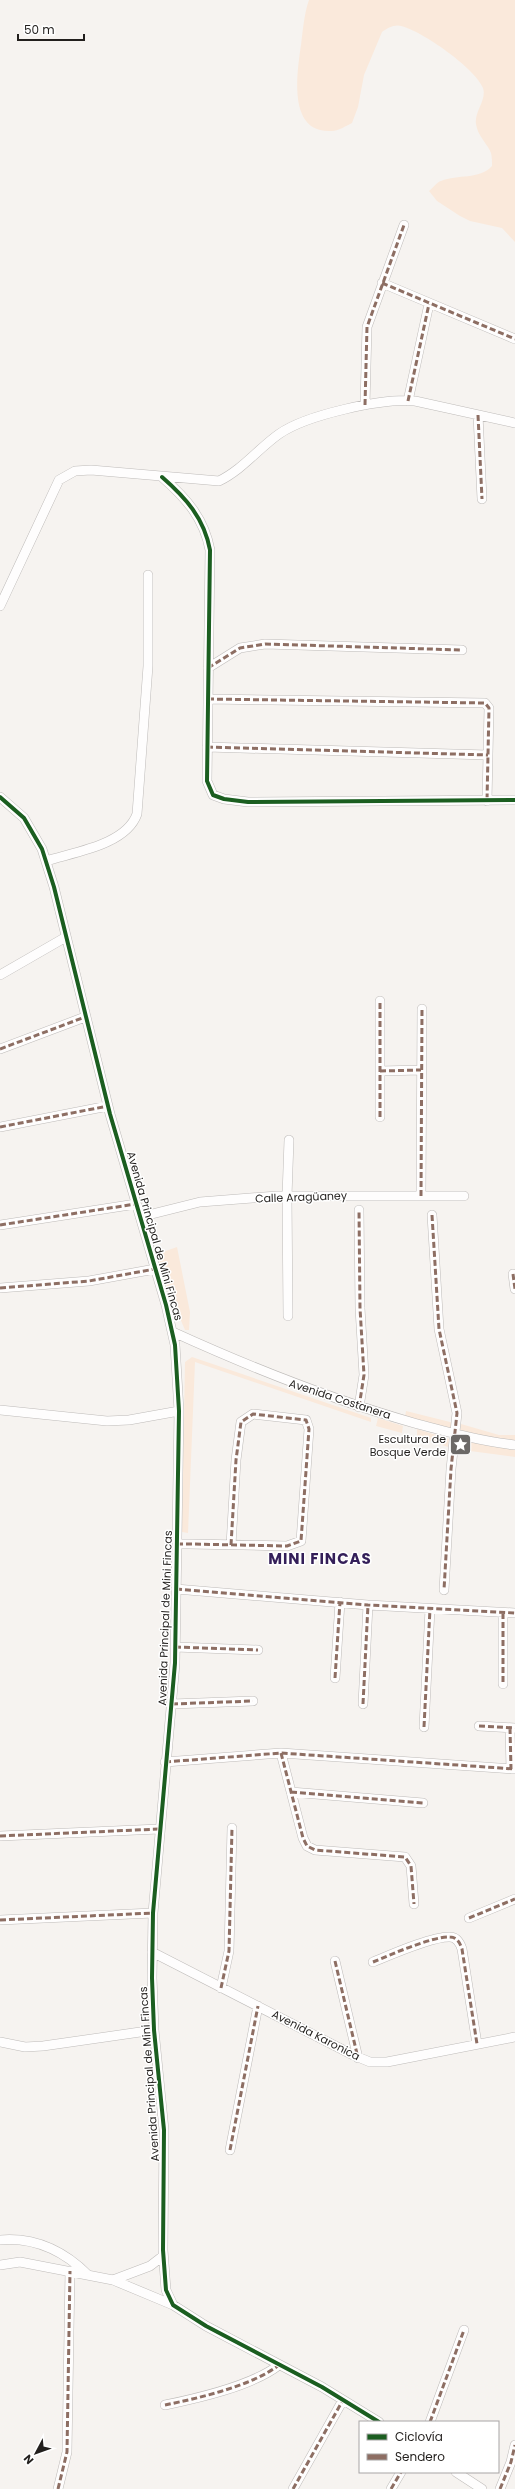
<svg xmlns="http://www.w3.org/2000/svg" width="515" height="2489" font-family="Poppins,sans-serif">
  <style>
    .green { fill: #fae9db }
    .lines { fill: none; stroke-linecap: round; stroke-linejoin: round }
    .minor-casing { stroke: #bebbb9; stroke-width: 10 }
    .minor { stroke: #fefdfd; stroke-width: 9 }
    .quiet { stroke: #8d6e63; stroke-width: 3; stroke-dasharray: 6 3; stroke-linecap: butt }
    .cycleway-casing { stroke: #fff; stroke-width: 6 }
    .cycleway { stroke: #1b5e20; stroke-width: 4 }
    .labels { text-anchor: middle; stroke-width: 3; stroke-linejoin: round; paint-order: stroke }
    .street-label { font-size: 11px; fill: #221f1d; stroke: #fff }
    .poi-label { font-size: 11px; fill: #221f1d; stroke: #fff; text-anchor: end }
    .district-label { font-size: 15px; font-weight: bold; letter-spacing: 1px; fill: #341f59; stroke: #fff }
  </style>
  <rect width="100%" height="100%" fill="#f6f3f0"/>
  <path class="green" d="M309,0H515V242L502,228L470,221L460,216L437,201L429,191C433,188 437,182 441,181C458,174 479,180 492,166C492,162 492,157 491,153C489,146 477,135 476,124C474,112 487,100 483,88C475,68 422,31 401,26C395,24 387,28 382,32L364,75L358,107L352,123C346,126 338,131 332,131C287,134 297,73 301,45C303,30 304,14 309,0Z
    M177,1247L190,1312L189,1330H185L167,1288L159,1260L163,1252Z
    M192,1357L371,1418V1422L195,1362L188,1533L182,1532L185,1362Z
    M406,1411L454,1423L453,1430L405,1417Z
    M378,1418L403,1426L402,1433L376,1426Z
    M461,1424L499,1435H515V1440H499L460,1431Z
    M417,1429L449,1439L448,1447L417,1436Z
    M456,1440L515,1447V1457L455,1449Z"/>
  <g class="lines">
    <defs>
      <path id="minor" d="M382,283L515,339
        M408,401L429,304
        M365,405L367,327L404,225
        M478,415L482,499
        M162,477C186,498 204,518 210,550L207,781L213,795L224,799L248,802L515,800
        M0,606L59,480L75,471L91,470L219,481C242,470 259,448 279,434C306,415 382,398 415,401L515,423
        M208,668L240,648L265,644L462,650
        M208,699L485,703L489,708L487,801
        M207,747L488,755
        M0,797L24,818L42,849L54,887L110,1114L166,1305L175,1345L179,1411L175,1663L153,1913L152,1978L154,2030L164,2130L163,2250L166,2290L173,2305L206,2326L322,2387L379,2422
        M46,861C74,852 126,845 137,814L148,666V575
        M0,975L66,937
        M0,1049L85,1017
        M380,1071L421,1070
        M380,1117V1001
        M0,1127L108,1106
        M421,1196L422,1009
        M432,1215L439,1329L457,1413L451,1469L444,1590
        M140,1217L200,1202L277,1196H464
        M0,1225L136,1204
        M513,1274L515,1289
        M0,1288L89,1281L155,1269
        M288,1316L287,1196L289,1140
        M173,1332C252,1368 330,1399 414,1423C448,1432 480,1441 515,1445
        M359,1407L364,1375L360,1308L359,1210
        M0,1410L107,1421L129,1420L179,1411
        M177,1544H189L287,1546L301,1541L309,1429L306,1420L253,1414L241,1422L236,1460L231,1545
        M176,1589L368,1605L515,1613
        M503,1613V1684
        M175,1647L258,1650
        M335,1678L340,1602
        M172,1704L253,1701
        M363,1704L368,1605
        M479,1726L515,1728
        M424,1727L430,1609
        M510,1728L511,1769
        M281,1753L303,1838L307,1846L315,1850L405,1857L411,1866L414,1904
        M165,1762L281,1753L515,1769
        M291,1792L423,1803
        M0,1836L159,1829
        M469,1918L515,1899
        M0,1920L153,1913
        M152,1952L353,2055L370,2062H387L515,2037
        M335,1961L358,2058
        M373,1962C390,1955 433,1936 450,1937C457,1937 460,1943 462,1949L477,2044
        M221,1988L229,1951L232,1828
        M0,2042L25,2047L43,2046L154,2030
        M230,2150L258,2006
        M0,2240C35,2237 64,2251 88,2275
        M0,2265L20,2262L113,2280L173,2305
        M113,2280L150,2266L163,2256
        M165,2405C199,2398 252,2386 279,2365
        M430,2422L464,2330
        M456,2472L482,2489
        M58,2489L67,2452L70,2271
        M293,2489L343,2400
        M391,2489L401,2472
        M500,2489L511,2462L515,2445"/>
    </defs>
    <use href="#minor" class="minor-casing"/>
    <use href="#minor" class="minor"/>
    <path class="quiet" d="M382,283L515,339
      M408,401L429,304
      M365,405L367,327L404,225
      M478,415L482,499
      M208,668L240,648L265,644L462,650
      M208,699L485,703L489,708L487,801
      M207,747L488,755
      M0,1049L85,1017
      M380,1071L421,1070
      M380,1117V1001
      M0,1127L108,1106
      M421,1196L422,1009
      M432,1215L439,1329L457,1413L451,1469L444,1590
      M0,1225L136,1204
      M513,1274L515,1289
      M0,1288L89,1281L155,1269
      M359,1407L364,1375L360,1308L359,1210
      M177,1544H189L287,1546L301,1541L309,1429L306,1420L253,1414L241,1422L236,1460L231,1545
      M176,1589L368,1605L515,1613
      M503,1613V1684
      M175,1647L258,1650
      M335,1678L340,1602
      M172,1704L253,1701
      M363,1704L368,1605
      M479,1726L515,1728
      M424,1727L430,1609
      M510,1728L511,1769
      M281,1753L303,1838L307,1846L315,1850L405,1857L411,1866L414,1904
      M165,1762L281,1753L515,1769
      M291,1792L423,1803
      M0,1836L159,1829
      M469,1918L515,1899
      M0,1920L153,1913
      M335,1961L358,2058
      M373,1962C390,1955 433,1936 450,1937C457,1937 460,1943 462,1949L477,2044
      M221,1988L229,1951L232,1828
      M230,2150L258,2006
      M165,2405C199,2398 252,2386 279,2365
      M430,2422L464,2330
      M58,2489L67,2452L70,2271
      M293,2489L343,2400
      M391,2489L401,2472
      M500,2489L511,2462L515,2445"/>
    <defs>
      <path id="cycleway" d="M162,477C186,498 204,518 210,550L207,781L213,795L224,799L248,802L515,800
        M0,797L24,818L42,849L54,887L110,1114L166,1305L175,1345L179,1411L175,1663L153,1913L152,1978L154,2030L164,2130L163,2250L166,2290L173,2305L206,2326L322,2387L379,2422"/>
    </defs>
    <use href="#cycleway" class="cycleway-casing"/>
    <use href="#cycleway" class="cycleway"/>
  </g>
  <defs>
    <symbol id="sight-square" viewBox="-11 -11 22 22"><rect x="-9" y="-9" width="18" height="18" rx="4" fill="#6c6967" stroke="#fff"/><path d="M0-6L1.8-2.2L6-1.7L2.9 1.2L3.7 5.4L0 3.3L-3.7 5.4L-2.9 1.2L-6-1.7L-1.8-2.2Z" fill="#fff"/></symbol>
  </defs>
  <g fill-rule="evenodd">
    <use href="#sight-square" x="448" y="1432" width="25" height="25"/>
  </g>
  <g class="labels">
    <g class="street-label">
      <text transform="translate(301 1197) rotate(-2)" y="4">Calle Aragüaney</text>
      <text transform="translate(155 1236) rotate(74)" y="4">Avenida Principal de Mini Fincas</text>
      <text transform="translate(340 1399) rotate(18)" y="4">Avenida Costanera</text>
      <text transform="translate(165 1618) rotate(-88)" y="4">Avenida Principal de Mini Fincas</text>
      <text transform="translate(316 2035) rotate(27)" y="4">Avenida Karonica</text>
      <text transform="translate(149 2074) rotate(-94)" y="4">Avenida Principal de Mini Fincas</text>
    </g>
    <g class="poi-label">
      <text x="446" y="1443">Escultura de<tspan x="446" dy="13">Bosque Verde</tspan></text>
    </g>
    <g class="district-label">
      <text x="320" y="1564">MINI FINCAS</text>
    </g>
  </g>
  <rect x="359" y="2421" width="140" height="52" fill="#ffffff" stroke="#a7a5a5"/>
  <rect x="367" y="2434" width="20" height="6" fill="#1b5e20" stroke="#a7a5a5"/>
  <text x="395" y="2441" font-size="12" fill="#221f1d">Ciclovía</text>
  <rect x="367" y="2454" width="20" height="6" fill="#8d6e63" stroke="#a7a5a5"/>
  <text x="395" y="2461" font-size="12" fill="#221f1d">Sendero</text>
  <g transform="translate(36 2453) rotate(229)" stroke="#ffffff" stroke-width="3" paint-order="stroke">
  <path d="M0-3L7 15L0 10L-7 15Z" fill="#221f1d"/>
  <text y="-6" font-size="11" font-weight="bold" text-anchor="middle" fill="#221f1d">N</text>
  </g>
  <path d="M18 34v6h66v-6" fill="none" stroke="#221f1d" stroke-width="2"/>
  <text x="24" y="34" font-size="12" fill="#221f1d" stroke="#ffffff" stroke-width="3" paint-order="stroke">50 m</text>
</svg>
